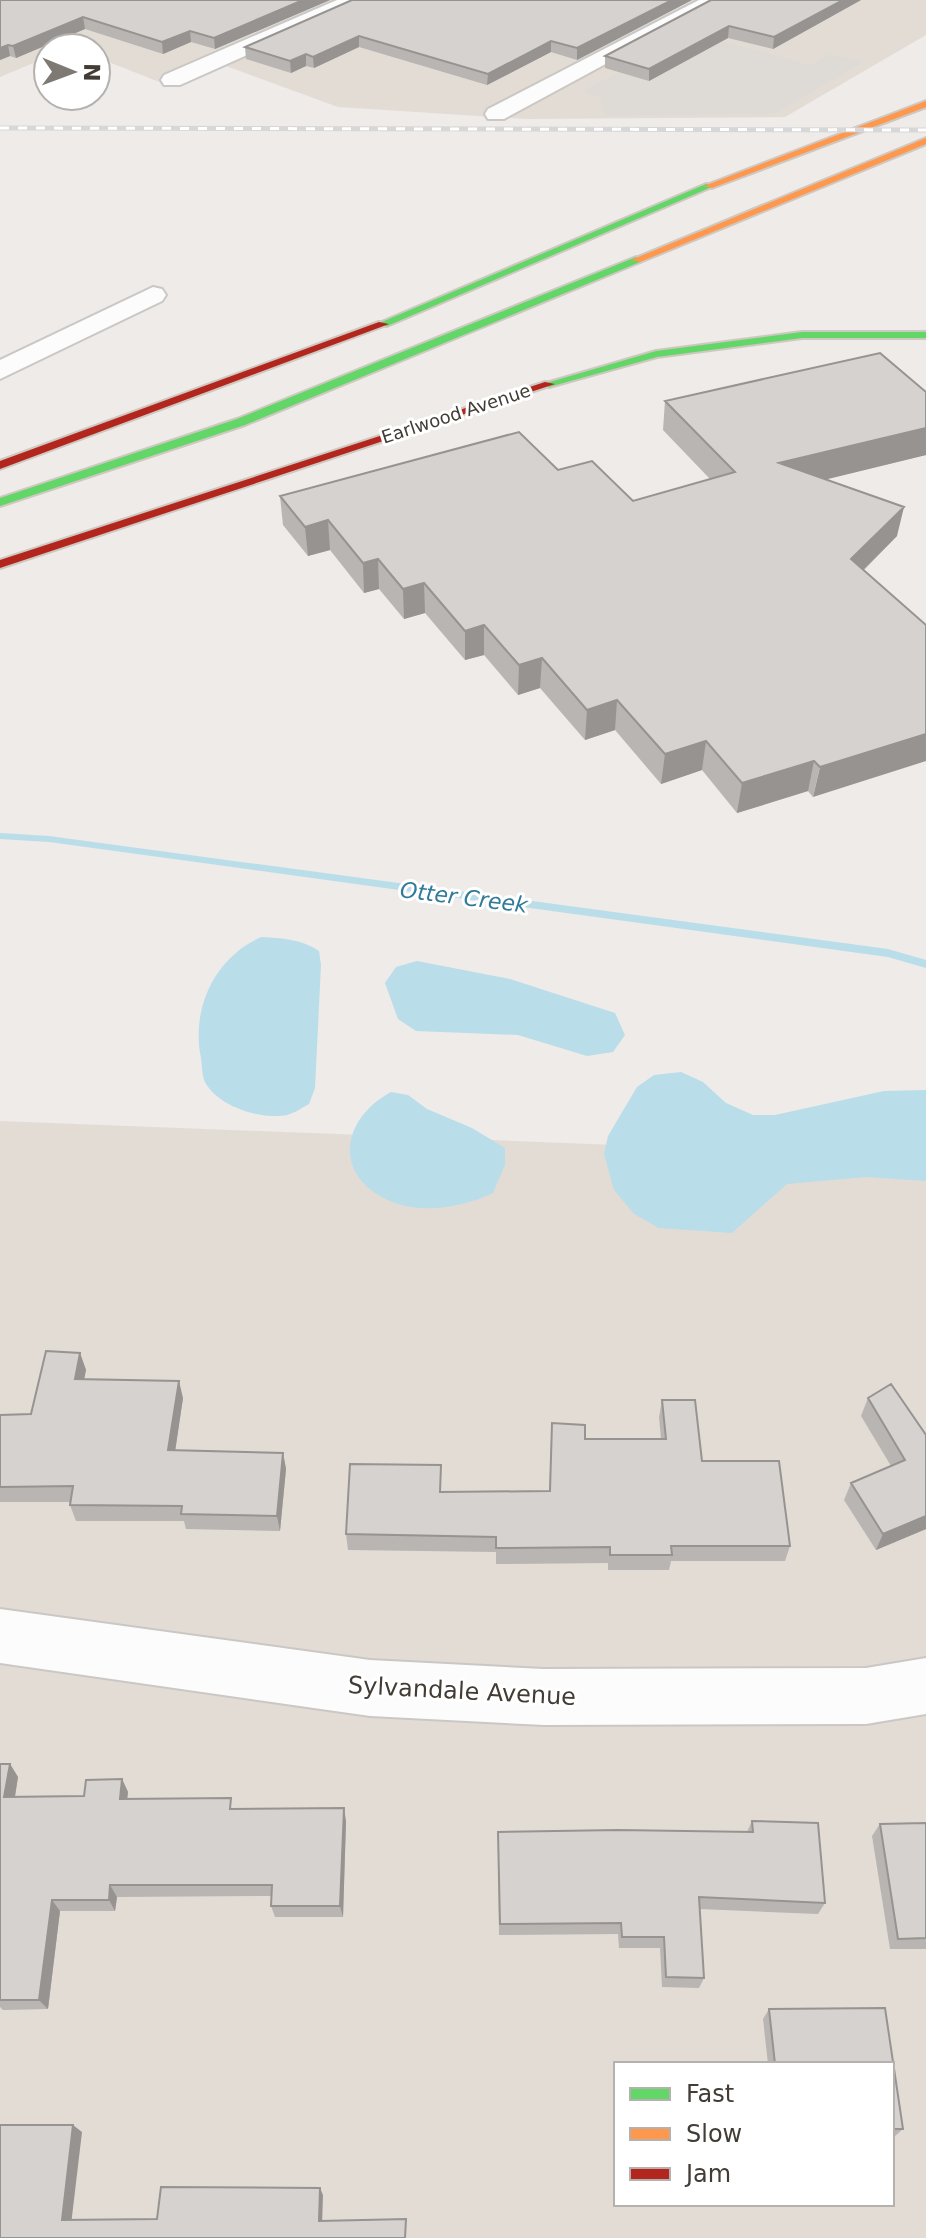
<svg xmlns="http://www.w3.org/2000/svg" width="926" height="2238" font-family="'DejaVu Sans',sans-serif">
  <style>
    .residential { fill: #e2dcd5; fill-rule: evenodd }
    .industrial { fill: #dedad6 }
    .water { fill: #baddea }
    .lines { fill: none; stroke-linecap: round; stroke-linejoin: round }
    .stream { fill: #baddea; fill-rule: evenodd }
    .street-casing { stroke: #cac7c4; stroke-width: 4 }
    .fast-casing { stroke: #cec8c1; stroke-width: 4 }
    .slow-casing { stroke: #cec8c1; stroke-width: 4 }
    .jam-casing { stroke: #cec8c1; stroke-width: 4 }
    .street { fill: #fcfcfc; fill-rule: evenodd }
    .fast { fill: #63d668; fill-rule: evenodd }
    .slow { fill: #ff974d; fill-rule: evenodd }
    .jam { fill: #b3261e; fill-rule: evenodd }
    .rail-casing { stroke: #d8d7d7; stroke-width: 5 }
    .rail { stroke: #fff; stroke-width: 3; stroke-dasharray: 9; stroke-linecap: butt }
    .wall { fill: #b8b5b2 }
    .shaded-wall { fill: #969391 }
    .building { fill: #d6d2cf; stroke: #969391; stroke-width: 2 }
    .labels { text-anchor: middle; stroke-width: 6; stroke-linejoin: round; paint-order: stroke }
    .far-street-label { font-size: 18px; fill: #433c35; stroke: #fff }
    .water-label { font-size: 22px; font-style: italic; fill: #317b99; stroke: #fff }
    .near-street-label { font-size: 24px; fill: #433c35; stroke: #fff }
  </style>
  <rect width="100%" height="100%" fill="#eeebe8"/>
  <path class="residential" d="M0,0H926V35L785,117L526,119L338,107L226,66L172,87L96,57V48H48V57L0,77Z
    M0,1121L926,1157V2238H0ZM616,2064H892V2204H616Z"/>
  <path class="industrial" d="M699,35L810,65L830,54L862,62L776,113L605,116L601,97L581,91Z"/>
  <path class="water" d="M261,937C281,938 302,939 319,951L321,965L315,1088L309,1104C303,1107 295,1113 287,1115C262,1120 218,1107 205,1082C202,1076 202,1065 201,1058C191,1009 214,958 261,937Z
    M417,961L510,979L615,1013L625,1035L613,1052L587,1056L518,1035L416,1031L398,1019L385,983L396,967Z
    M681,1072L703,1082L726,1103L753,1115H775L884,1091L926,1090V1181L866,1177L787,1184L732,1233L659,1228L634,1214L614,1190L604,1154L608,1136L637,1087L654,1075Z
    M391,1092L408,1095L427,1109L472,1128L505,1148V1165L493,1193C463,1207 422,1215 390,1201C332,1176 341,1119 391,1092Z"/>
  <g class="lines">
    <path class="stream" d="M0,833L49,836L888,949L926,960V968L888,957L49,842L0,839Z"/>
    <defs>
      <path id="street" d="M337,0H364L361,4L180,85H164L161,80L164,75Z
        M699,0H724L504,119H488L485,114L488,109Z
        M153,287L162,289L166,295L162,301L0,379V360Z
        M0,1609L370,1660L544,1669L866,1668L926,1658V1714L866,1724L544,1725L370,1716L0,1663Z"/>
      <path id="fast" d="M706,184L714,186L387,326L377,324Z
        M636,257L641,260L640,262L245,425L0,506V498L237,419Z
        M802,332H926V338H802L657,357L549,387L543,384L656,351Z"/>
      <path id="slow" d="M926,101V107L712,188L704,186Z
        M926,138V144L640,262L631,260Z"/>
      <path id="jam" d="M379,322L389,324L0,469V461Z
        M545,382L555,384L0,568V560Z"/>
    </defs>
    <use href="#street" class="street-casing"/>
    <use href="#fast" class="fast-casing"/>
    <use href="#slow" class="slow-casing"/>
    <use href="#jam" class="jam-casing"/>
    <use href="#street" class="street"/>
    <use href="#fast" class="fast"/>
    <use href="#slow" class="slow"/>
    <use href="#jam" class="jam"/>
    <defs>
      <path id="rail" d="M0,128L926,130"/>
    </defs>
    <use href="#rail" class="rail-casing"/>
    <use href="#rail" class="rail"/>
  </g>
  <path class="wall" d="M0,0H330L215,49L191,42L163,54L85,29L16,58L10,56L0,60Z
    M692,0L577,60L551,52L487,85L359,47L314,68L306,66L291,73L246,59L245,47Z
    M711,0H861L773,49L728,38L649,81L605,68V56Z
    M926,392V455L826,479L897,536L864,570L813,797L808,791L737,813L702,770L661,784L615,730L585,740L540,688L518,695L484,655L465,660L425,613L404,619L379,589L364,593L330,550L308,556L283,525L280,496L558,470L633,501L710,479L663,430L665,401Z
    M80,1353L86,1370L84,1379L183,1398L175,1450L283,1453L286,1469L280,1531L186,1529L184,1521H76L70,1505V1502H0V1415L31,1414Z
    M868,1398L926,1435V1529L876,1550L844,1500L851,1483L891,1466L861,1416Z
    M662,1400L702,1461L790,1546L785,1561H671L669,1570H608V1563L496,1564V1552L348,1550L346,1534L441,1492L549,1491L552,1423L585,1439H661L659,1417Z
    M0,1764H10L18,1777L15,1796H84L122,1779L128,1792L127,1799L346,1821L343,1917H275L271,1906L272,1896L117,1897L115,1911H60L48,2009L3,2010L0,2007Z
    M752,1821L825,1903L818,1914L700,1909L704,1978L699,1988L662,1987L660,1948H619L618,1934L499,1935L498,1832H747Z
    M926,1823V1949H890L872,1836L880,1824Z
    M885,2008L903,2129L894,2137H892V2064H768L763,2019L769,2009Z"/>
  <path class="shaded-wall" d="M303,0H330L215,49L214,38Z
    M672,0H692L577,60V48Z
    M843,0H861L773,49L774,37Z
    M83,17L85,29L16,58L13,46Z
    M729,26L728,38L649,81V69Z
    M190,31L191,42L163,54L162,42Z
    M359,36V47L314,68L313,57Z
    M551,41V52L487,85L488,74Z
    M8,45L10,56L0,60V48Z
    M306,54V66L291,73L290,61Z
    M926,428V455L775,492L779,463Z
    M904,507L897,536L845,588L851,559Z
    M328,520L330,550L308,556L305,527Z
    M378,559L379,589L364,593L363,563Z
    M424,583L425,613L404,619L403,589Z
    M484,625V655L465,660V631Z
    M542,658L540,688L518,695L519,665Z
    M617,700L615,730L585,740L587,710Z
    M926,734V761L813,797L820,767Z
    M706,741L702,770L661,784L665,754Z
    M814,761L808,791L737,813L742,783Z
    M80,1353L86,1370L81,1395L75,1379Z
    M179,1381L183,1398L173,1466L168,1450Z
    M283,1453L286,1469L280,1531L277,1516Z
    M926,1516V1529L876,1550L883,1534Z
    M10,1764L18,1777L13,1809L4,1797Z
    M122,1779L128,1792L126,1811L120,1799Z
    M344,1808L346,1821L343,1917L340,1906Z
    M110,1885L117,1897L115,1911L109,1900Z
    M52,1900L60,1911L48,2009L39,2000Z
    M73,2125L82,2132L71,2225L62,2220Z
    M320,2188L323,2195L322,2226L319,2221Z"/>
  <path class="building" d="M0,0H303L214,38L190,31L162,42L83,17L13,46L8,45L0,48Z
    M352,0H672L577,48L551,41L488,74L359,36L313,57L306,54L290,61L245,47Z
    M711,0H843L774,37L729,26L649,69L605,56Z
    M880,353L926,392V428L779,463L904,507L851,559L926,625V734L820,767L814,761L742,783L706,741L665,754L617,700L587,710L542,658L519,665L484,625L465,631L424,583L403,589L378,559L363,563L328,520L305,527L280,496L519,432L558,470L592,461L633,501L735,472L665,401Z
    M46,1351L80,1353L75,1379L179,1381L168,1450L283,1453L277,1516L181,1514L182,1506L70,1505L73,1486L0,1487V1415L31,1414Z
    M891,1384L926,1435V1516L883,1534L851,1483L905,1460L868,1398Z
    M662,1400H695L702,1461H779L790,1546H671L672,1555H610V1547L496,1548V1537L346,1534L350,1464L441,1465L440,1492L550,1491L552,1423L585,1425V1439H666Z
    M0,1764H10L4,1797L84,1796L86,1780L122,1779L120,1799L231,1798L230,1809L344,1808L340,1906H271L272,1885H110L109,1900H52L39,2000H0Z
    M752,1821L818,1823L825,1903L699,1897L704,1978L666,1977L664,1937H622L621,1923L500,1924L498,1832L618,1830L753,1832Z
    M926,1823V1938L898,1939L880,1824Z
    M885,2008L903,2129H892V2064H775L769,2009Z
    M0,2125H73L62,2220L157,2219L161,2187L320,2188L319,2221L406,2219L405,2238H0Z"/>
  <g class="labels">
    <g class="far-street-label">
      <text transform="translate(456 414) rotate(-18)" y="6">Earlwood Avenue</text>
    </g>
    <g class="water-label">
      <text transform="translate(464 897) rotate(7)" y="8">Otter Creek</text>
    </g>
    <g class="near-street-label">
      <text transform="translate(462 1691) rotate(3)" y="8">Sylvandale Avenue</text>
    </g>
  </g>
  <rect x="614" y="2062" width="280" height="144" fill="#ffffff" stroke="#b4b1ae" stroke-width="2"/>
  <rect x="630" y="2088" width="40" height="12" fill="#63d668" stroke="#b4b1ae" stroke-width="2"/>
  <text x="686" y="2102" font-size="24" fill="#433c35">Fast</text>
  <rect x="630" y="2128" width="40" height="12" fill="#ff974d" stroke="#b4b1ae" stroke-width="2"/>
  <text x="686" y="2142" font-size="24" fill="#433c35">Slow</text>
  <rect x="630" y="2168" width="40" height="12" fill="#b3261e" stroke="#b4b1ae" stroke-width="2"/>
  <text x="686" y="2182" font-size="24" fill="#433c35">Jam</text>
  <g transform="translate(72 72) rotate(91)"><circle r="38" fill="#ffffff" stroke="#b4b1ae" stroke-width="2"/>
  <path d="M0-6L14 30L0 20L-14 30Z" fill="#7f7974"/>
  <text y="-12" font-size="22" font-weight="bold" text-anchor="middle" fill="#433c35">N</text>
  </g>
</svg>
